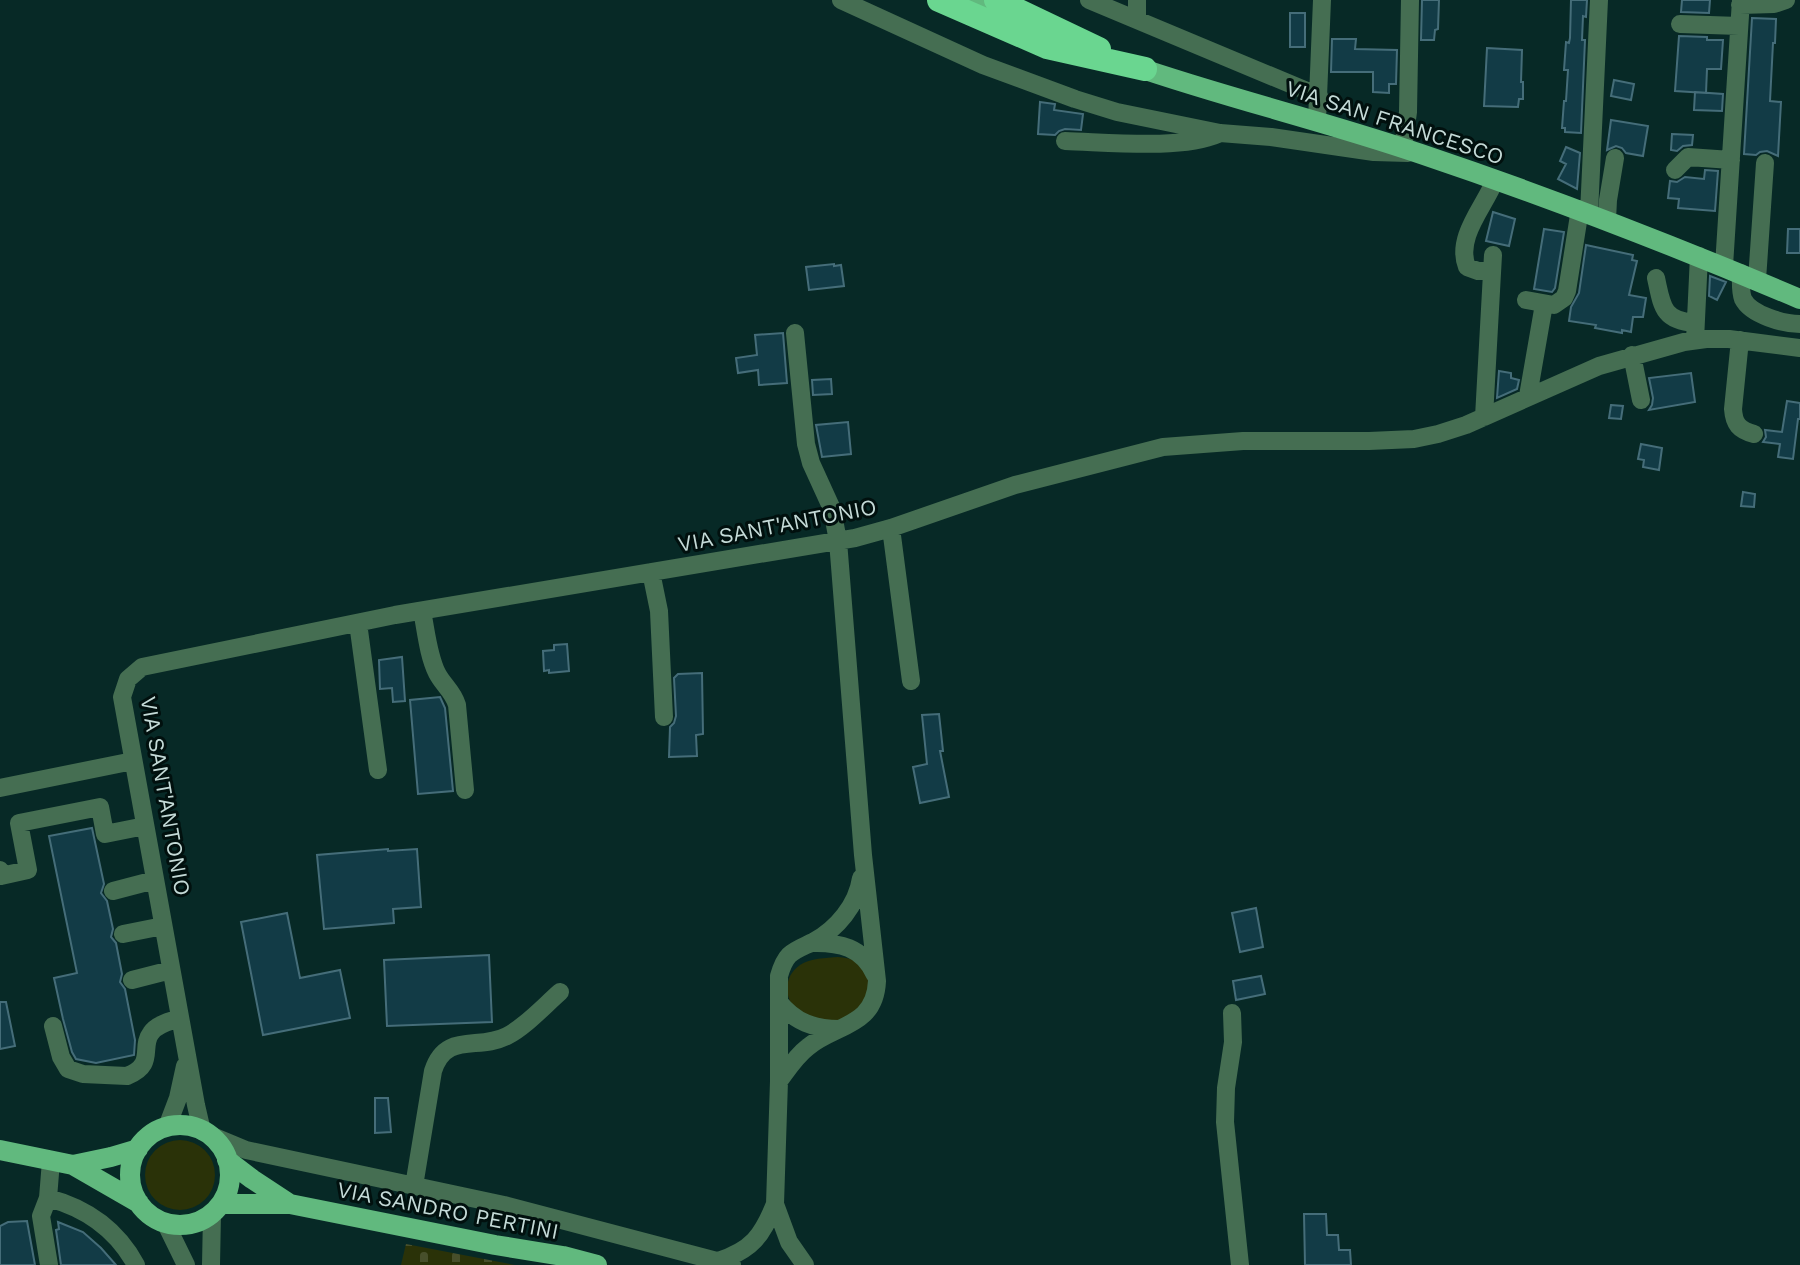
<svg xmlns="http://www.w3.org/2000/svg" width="1800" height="1265" font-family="'Work Sans',sans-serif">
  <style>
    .green { fill: #2a3208 }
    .cemetery { fill: url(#cemetery-stones) }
    .building { fill: #123b46; stroke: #456d79; stroke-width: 2 }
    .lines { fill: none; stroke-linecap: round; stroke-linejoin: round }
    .minor { stroke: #456e52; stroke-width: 18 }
    .major { stroke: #61b97e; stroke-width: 20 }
    .highway { stroke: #6ad690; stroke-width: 24 }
    .labels { text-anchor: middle; stroke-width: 6; stroke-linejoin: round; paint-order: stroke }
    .street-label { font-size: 22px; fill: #c4dad7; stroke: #01100e }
  </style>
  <defs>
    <pattern id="cemetery-stones" width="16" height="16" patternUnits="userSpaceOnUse" patternTransform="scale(2)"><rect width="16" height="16" fill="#2a3208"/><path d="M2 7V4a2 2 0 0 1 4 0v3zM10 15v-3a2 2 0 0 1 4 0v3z" fill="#474f2b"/></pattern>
  </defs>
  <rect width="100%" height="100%" fill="#072926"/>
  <path class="green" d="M838,957C866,959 868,973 871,996L845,1020C835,1020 823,1021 813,1019C787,1014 777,981 800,965C810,958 826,958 838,957Z
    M145 1175a35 35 0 1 1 70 0a35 35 0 1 1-70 0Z"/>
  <path class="cemetery" d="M406,1244L515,1265H401Z"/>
  <path class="building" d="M1422,0H1439L1438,29L1435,30L1434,40H1421Z
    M1571,0H1587L1586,17L1583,16L1582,40H1585L1581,133L1565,132V128H1562L1564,101H1566L1568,70H1564L1566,42L1569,43L1570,38Z
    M1682,0H1710L1709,13L1681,12Z
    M1290,13H1305V47H1290Z
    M1752,18L1776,19L1775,43H1773L1770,101L1781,102L1778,156L1767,151L1760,152L1756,155L1744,154Z
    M1679,36L1707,37V40H1723L1721,69H1707L1706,93L1675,91Z
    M1332,39H1356L1355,49L1397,50L1396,84H1389V93L1373,92V72H1331Z
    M1487,48L1522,50L1521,82H1523V99H1519L1518,107L1484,106Z
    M1614,80L1634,84L1631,100L1611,96Z
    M1695,92L1723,94L1722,111L1694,110Z
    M1040,102L1055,104L1054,110L1083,114L1081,130L1065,129L1059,131L1055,135L1038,134Z
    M1611,120L1648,126L1643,156L1626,153L1622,148L1616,146L1607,150Z
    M1672,134L1693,135L1692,145L1683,146L1677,151L1671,150Z
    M1566,147L1580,153L1577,189L1558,179L1566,164L1560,161Z
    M1705,170L1718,171L1715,211L1678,208L1679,199L1668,198L1670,181L1677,182L1685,177L1704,179Z
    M1493,212L1515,219L1509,246L1486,241Z
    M1544,229L1564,232L1555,288L1552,292L1534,289Z
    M1788,229H1800V253H1787Z
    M1586,245L1633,255L1632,260L1637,261L1629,295L1646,298L1643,317H1633L1631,332L1622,330V333L1595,328L1596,325L1569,321L1571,307L1579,293Z
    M834,264V266L841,265L844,286L809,290L806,267Z
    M1710,276L1726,282L1717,300L1709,296Z
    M783,333L787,383L759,385L758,370L738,373L736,358L757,355L755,335Z
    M1499,371L1511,373V378L1519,380L1517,389L1497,398Z
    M1691,373L1695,402L1649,410L1652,405L1653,398L1649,378Z
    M831,379L832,394L813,395L812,380Z
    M1787,401L1800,403V419H1798L1793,459L1778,457L1780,444L1763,442L1766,437L1765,430L1782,432Z
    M1611,405L1623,406L1621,419L1609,418Z
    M848,422L851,454L822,457L816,425Z
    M1641,444L1662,448L1659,470L1643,467L1644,460L1638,459Z
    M1743,492L1755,494L1754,507L1741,506Z
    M567,644L569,671L549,673V670L544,671L543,651L554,650V645Z
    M402,657L405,701L393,702L392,688L380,689L379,660Z
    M702,673L703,734L696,735L697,756L669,757L670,727L674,723L676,716L674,678L678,674Z
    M440,697L445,708L453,791L418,794L410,700Z
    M939,714L943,751H940L949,797L920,803L913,767L927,764L922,715Z
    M92,828L104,884L101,893L107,901L113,929L111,937L116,943L122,974L120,982L125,989L135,1040L134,1055L96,1063L76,1059L72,1052L63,1019L54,978L77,973L49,836Z
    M388,849V851L417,849L421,907L393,909L394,923L324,929L317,855Z
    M1256,908L1263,947L1240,952L1232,913Z
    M287,913L300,978L340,970L350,1018L263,1035L241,922Z
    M489,955L492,1022L387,1026L384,960Z
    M1261,976L1265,994L1236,1000L1233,981Z
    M0,1002H6L15,1046L0,1049Z
    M375,1098H388L391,1132L375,1133Z
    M1304,1214H1326L1327,1235H1338L1339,1250H1350L1351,1265H1305Z
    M27,1221L35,1265H0V1226L8,1222Z
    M58,1222L83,1232L101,1248L116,1265H61L56,1230L59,1229Z"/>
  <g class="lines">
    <path class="minor" d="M841,0L983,65L1075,99L1117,112L1220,133L1271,137L1374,152L1408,153
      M1089,0L1319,96
      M1137,0V20
      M1740,5L1774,4L1786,0
      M1680,24L1739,26
      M1317,121L1322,0
      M1065,141C1106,142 1182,150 1218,134
      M1403,148L1408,112L1410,0
      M1675,170L1688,157L1731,160
      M1589,213L1599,0
      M1607,220L1608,200L1615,158
      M1724,266L1741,0
      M1492,270L1478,271L1467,267C1455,237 1485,206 1495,180
      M1741,273C1741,282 1740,291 1743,299C1751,315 1784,324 1800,324
      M1656,278C1662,305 1662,321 1695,323
      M1757,280L1765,163
      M1526,300L1554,305L1564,298L1567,291L1580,209
      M1695,340L1699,256
      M1740,340L1733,409C1734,424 1739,430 1754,434
      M1632,355L1641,400
      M1528,396L1544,304
      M1484,417L1493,255
      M891,528L911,681
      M651,572L659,611L664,717
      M422,611C426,630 428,655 437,673C443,685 453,691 457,705L465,790
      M358,623L378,770
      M0,788L133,761
      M0,870L1,876L28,870L19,823L100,807L105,834L145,826
      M113,891L155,880
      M123,934L163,926
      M811,943C839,942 863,947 875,975
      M132,980L171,970
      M779,1002C795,1022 814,1029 839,1029
      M1232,1013L1233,1042L1226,1088L1225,1122L1240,1265
      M53,1026L61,1057L68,1069L83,1074L127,1076C156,1065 140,1047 151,1033C157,1024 171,1021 180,1018
      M779,1081C788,1069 796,1056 808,1047C836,1024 875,1027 877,981L863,855L838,541L832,509L811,463L806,444L795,333
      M167,1127L178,1098L185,1066
      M202,1131L196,1105L122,697L128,679L142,667L395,615L855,538L891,528L1015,485L1163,447L1243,441H1369L1414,439L1438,434L1466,425L1599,366L1684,342L1706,339H1729L1800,348
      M210,1135L246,1150L504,1205L732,1265
      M414,1186L433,1071C446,1031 478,1051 507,1036C525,1027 544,1006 560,992
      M48,1198L51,1161
      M165,1222L186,1265
      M718,1261C752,1250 762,1236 775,1204
      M49,1265L41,1216L48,1198C86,1208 117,1230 136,1265
      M211,1265L212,1214
      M805,1265L789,1242L775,1204L779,1081V976C786,952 792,952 813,942C837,929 857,905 861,878"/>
    <path class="major" d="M972,0L1012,18
      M1131,65C1226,98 1325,121 1421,154C1549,197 1675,246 1800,299
      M130 1175a50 50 0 1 1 100 0a50 50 0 1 1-100 0Z
      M0,1150L73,1165L139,1203
      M227,1160L252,1179L290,1204
      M73,1165L111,1157L138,1149
      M221,1204H290L495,1245L563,1256L597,1265"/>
    <path class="highway" d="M939,0L1047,47L1145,69
      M996,0L1099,49"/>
  </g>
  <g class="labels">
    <g class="street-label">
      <text transform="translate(1395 122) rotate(18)" y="8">VIA SAN FRANCESCO</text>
      <text transform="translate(777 525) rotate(-11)" y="8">VIA SANT'ANTONIO</text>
      <text transform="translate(166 796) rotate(80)" y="8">VIA SANT'ANTONIO</text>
      <text transform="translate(448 1210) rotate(11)" y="8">VIA SANDRO PERTINI</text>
    </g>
  </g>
</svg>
